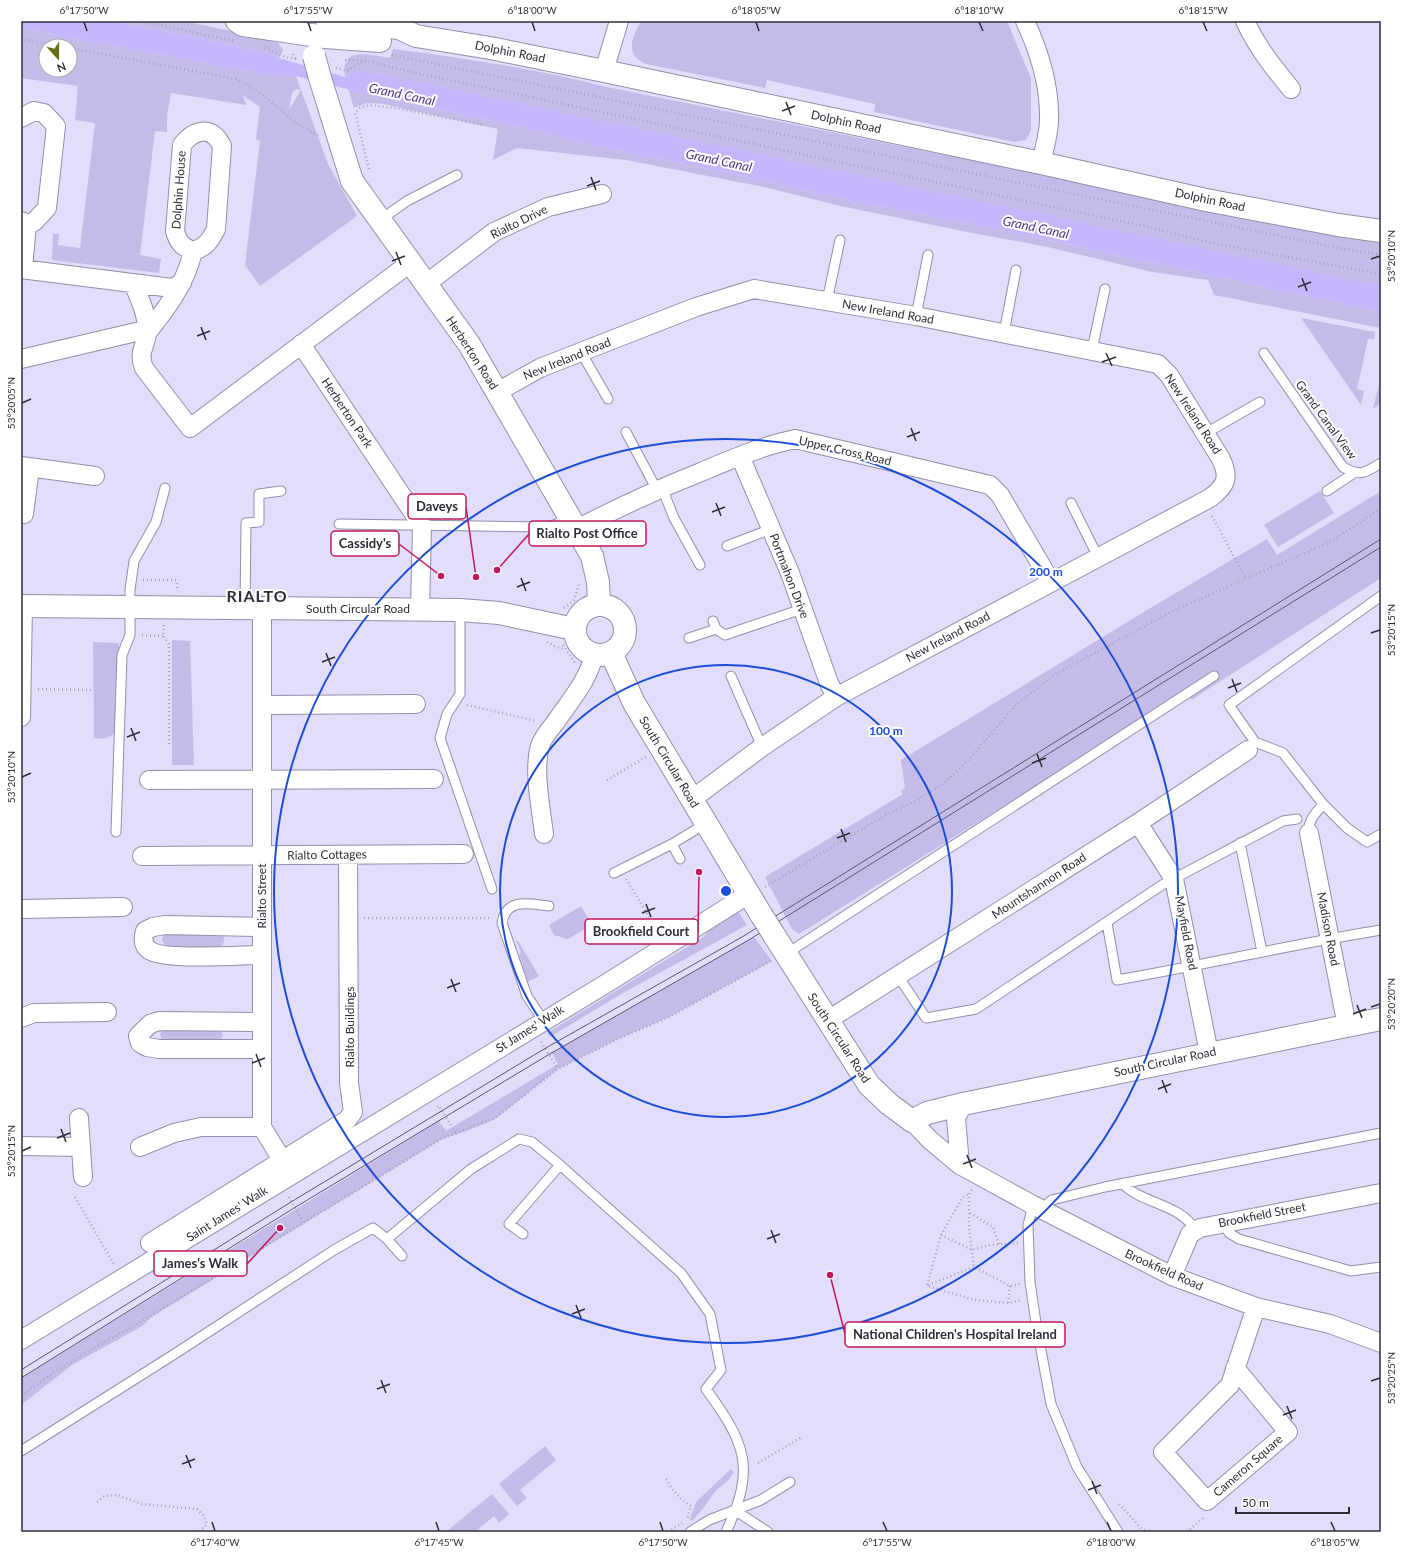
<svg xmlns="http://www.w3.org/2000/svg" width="1402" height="1553" font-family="Lato,sans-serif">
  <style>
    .green { fill: #c5bbe9; fill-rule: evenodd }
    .water { fill: #c5b6fb }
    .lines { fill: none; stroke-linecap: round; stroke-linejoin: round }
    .lane-casing { stroke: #938eaa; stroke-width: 11 }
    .street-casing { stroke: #938eaa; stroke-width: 20 }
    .secondary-casing { stroke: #938eaa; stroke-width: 24 }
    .path { stroke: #a7a3bb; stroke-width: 2.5; stroke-dasharray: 1 3; stroke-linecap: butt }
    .lane { stroke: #fff; stroke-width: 9 }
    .street { stroke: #fff; stroke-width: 18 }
    .secondary { stroke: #fff; stroke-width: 22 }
    .tram { stroke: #5c5969; stroke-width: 1 }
    .secondary-bridge-casing { stroke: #938eaa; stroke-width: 24; stroke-linecap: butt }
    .path-bridge { stroke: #a7a3bb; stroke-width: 2.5; stroke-dasharray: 1 3; stroke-linecap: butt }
    .secondary-bridge { stroke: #fff; stroke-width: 22 }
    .ticks { fill: none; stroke: #2f2d39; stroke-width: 1.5 }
    .ring { fill: none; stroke: #1d4ed8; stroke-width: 2 }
    .labels { text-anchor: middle; stroke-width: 4; stroke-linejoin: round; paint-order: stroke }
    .street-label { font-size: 12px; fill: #2f2d39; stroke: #fff }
    .water-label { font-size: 13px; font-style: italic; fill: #4e3584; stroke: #fff }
    .district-label { font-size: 16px; font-weight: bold; letter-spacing: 1px; fill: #2f2d39; stroke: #fff }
    .centre { fill: #1d4ed8; stroke: #fff; stroke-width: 2 }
    .ring-label { font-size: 12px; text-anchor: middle; font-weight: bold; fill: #1d4ed8; stroke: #fff; stroke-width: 4; stroke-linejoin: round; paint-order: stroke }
    .leader { fill: none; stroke: #c2185b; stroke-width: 1.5 }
    .callout-dot { fill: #c2185b; stroke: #fff; stroke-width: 1.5 }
    .callout { fill: #fff; stroke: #c2185b; stroke-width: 1.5 }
    .callout-label { font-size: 13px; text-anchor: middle; font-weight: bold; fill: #2f2d39 }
    .neatline { fill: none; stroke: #2f2d39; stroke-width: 1.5 }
    .ticks-label { font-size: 10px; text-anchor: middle; fill: #2f2d39 }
  </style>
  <rect width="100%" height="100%" fill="#e2ddfb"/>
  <path class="green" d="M114,21H183L226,30L278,43L283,50L279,58L265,52Z
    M641,21H1007L1031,78V130L1026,140L1014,142L874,112L875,104L767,80L765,88L646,64C624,54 632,38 641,21Z
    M21,28L237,69L278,76H296L328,164L357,216L260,286L245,265L260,141L256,139L260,107L242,95L247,105L171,93L167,115V132L155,131L140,255L161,259L159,273L52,260L53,234H59L58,245L80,248L95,123L75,120L78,86L21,78ZM46,46H70V70H46ZM296,89L301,90L289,110L292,93Z
    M393,49C465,58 536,69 607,87L1381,243V287L366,71H359L345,77C340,45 370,55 390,58Z
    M348,88L354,91L511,125L585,144L720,171L852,201L1002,230L1381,312V328L1214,295L1208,280L1152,272L1048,247L967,232L841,206L764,187L626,160L517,148L493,160L498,129L383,104L367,103L354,108Z
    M1301,318L1375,332L1374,339H1368L1357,389L1364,391L1361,405Z
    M1381,376V403L1373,409Z
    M1320,491L1334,513L1278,547L1264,525Z
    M1381,491V578L1199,695L1192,700L1186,692L799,934L792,929L765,877L903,794L901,791L905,788L901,760L1152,607L1267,539L1277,555Z
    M172,640L190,641L194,765H172Z
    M93,642L119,643L117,729C112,739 104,739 94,738Z
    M581,906L592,925L568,939L554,935L549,925Z
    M734,911L739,913L747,925L623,993L550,1037L547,1033L705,936L710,927Z
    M164,932L223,935C226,941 223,946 217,949L166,947L162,940Z
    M754,937L772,961L669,1017L618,1039L558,1069L495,1119L464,1132L442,1139L150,1318L144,1325L72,1365L21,1405V1378L439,1121L446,1131L558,1064L552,1053Z
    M516,941H518L539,976L528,982L519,954L521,952Z
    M163,1029H220L223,1036L220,1043L162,1041L160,1034Z
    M545,1446L556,1460L520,1490L527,1498L517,1506L499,1484Z
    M731,1469L734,1472C729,1482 721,1485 714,1493C707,1503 701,1512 692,1521L690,1519L696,1502Z
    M492,1494L509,1514L499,1523L494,1516L475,1532H446Z"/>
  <path class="water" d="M21,21H114L265,52L279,58L345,77L359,71H366L1371,284L1381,287V312L1002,230L852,201L720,171L585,144L511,125L354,91L296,76H278L237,69L21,28Z"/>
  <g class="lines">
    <defs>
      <path id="lane" d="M380,220L407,201L457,175
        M827,301L840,240
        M916,316L928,255
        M1004,333L1016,270
        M1092,350L1105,289
        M581,352L608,399
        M1264,353L1343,467C1360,477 1365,473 1381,463
        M626,432L657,490
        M1206,433L1260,402
        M662,488L674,518L700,565
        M1327,491L1354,473
        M1071,503L1098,557
        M339,524L547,527L557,524L569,516
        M727,546L771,529
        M1381,596L1229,705L1255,742L1283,753L1323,804L1347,828L1367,842L1381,834
        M245,608L246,523L259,522V494L281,491
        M460,610V694L447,714L440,738L492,889
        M713,621L716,629L725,635L802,609
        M689,638L716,629
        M731,676L762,747
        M116,832L122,655L130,635V590L134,561L156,522L165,488
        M1309,833C1307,821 1316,813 1323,804
        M1240,843L1262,952
        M672,844L680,859
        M614,873L672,844L705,824
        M1107,923L1117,980C1205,965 1293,944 1381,930
        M786,954L1214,676
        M898,976L926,1018L976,1009L1162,885L1283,821L1297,819
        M543,1020L527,996L502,923C506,897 530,904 549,906
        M560,1165L681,1273L710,1314L721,1370L706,1389C746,1444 756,1468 726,1532
        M1123,1184C1142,1204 1181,1204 1195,1230
        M1033,1205L1028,1225L1030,1282L1036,1323L1051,1404L1077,1467L1118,1532
        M1041,1209L1052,1200L1105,1187L1381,1133
        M1224,1223L1229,1233L1239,1239L1351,1271L1381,1267
        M402,1256L387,1239L471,1169L519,1139L532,1142L560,1165L509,1224L523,1234
        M21,1451L173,1355L334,1250L373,1228L387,1239
        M736,1511L768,1532
        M690,1532L709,1520L761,1500L790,1482"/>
      <path id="street" d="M1025,21C1039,51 1050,86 1049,120C1049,133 1044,150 1041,163
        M1245,21C1257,47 1273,67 1291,89
        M604,71L619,21
        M21,118L34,111L44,113L56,126L47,208L34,222L27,224L21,221
        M21,269L172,288L182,283
        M23,269L27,224
        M133,283C140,299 147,314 147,331C147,346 137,351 144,368L190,428L410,263
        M426,284L494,232L548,207L602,194
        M147,333C167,308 186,283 193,251C182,247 178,242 175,231L182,145C195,128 212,126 222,146L216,229C210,241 205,248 193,251
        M301,344L422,526L420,609
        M21,359L136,332L147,333
        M497,392L540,368L696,307L754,289L916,316L1158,364L1169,375L1221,459C1230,478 1226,486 1210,498L836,697L762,747L691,800
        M740,456L790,573L829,683L836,697
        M21,466L95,476
        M24,514L30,468
        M577,529C617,508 658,489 701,472C732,459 762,446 795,439L990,485L1000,495L1051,582
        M262,608V1127L291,1175
        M263,705L416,704
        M21,717L23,606
        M149,780L434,779
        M1138,823L1174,879L1209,1053
        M1309,833L1347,1026
        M544,834C541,808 533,771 540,746C543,737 549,730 555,723C569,702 589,680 594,654
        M142,856L464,854
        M21,909L123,907
        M262,955C240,955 163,961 149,950C142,945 143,938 145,931L153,927L165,925L262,927
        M21,1018L34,1013L107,1012
        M828,1020L1138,823L1248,750
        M262,1022L159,1021L150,1024L138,1036L140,1043L147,1047L159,1049H262
        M79,1118L83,1177
        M912,1121L930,1140L960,1165L1033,1205L1172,1276L1256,1307L1330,1324L1381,1343
        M21,1146L81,1147
        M140,1147L174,1133L201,1127H262
        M960,1165L956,1118L963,1104
        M150,1243L347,1120L353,1112L349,1083L348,855
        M1172,1276L1190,1234L1200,1228L1381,1193
        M21,1340L607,983L749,894
        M1235,1368L1288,1432L1207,1501L1163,1452L1230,1385L1256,1307"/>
      <path id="secondary" d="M237,21L243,25L325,37L380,41
        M327,21L399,28L416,36L490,48L604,71L1041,163L1206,200L1338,225L1381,231
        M320,78L352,181L469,344L592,556L598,582L599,604
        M575 630a25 25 0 1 1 50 0a25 25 0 1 1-50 0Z
        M21,606L460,610L499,613L574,629
        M611,653L634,703L762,916
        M774,935L869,1085L889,1104L912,1121L927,1113L963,1104L1381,1019"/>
    </defs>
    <use href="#lane" class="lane-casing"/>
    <use href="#street" class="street-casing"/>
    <use href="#secondary" class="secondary-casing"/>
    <path class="path" d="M142,21L233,41
      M21,39L58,46
      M70,48L236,79C266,92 287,121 317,135L320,134
      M265,48L285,57L296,59
      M392,55L1344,249L1381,255
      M345,60H364L411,72L1144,226L1211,243L1381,274
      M336,68L347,71L364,60
      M369,169L355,113L360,108L370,105L401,109L484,125
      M1212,516L1246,579
      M143,580H176L178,591
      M617,599C630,617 640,626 630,649
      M564,608L574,600L579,584
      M164,625L163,636L169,644V746
      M142,635L163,636
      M547,642L556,647L565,649
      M563,645L575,663
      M38,689L92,690
      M467,705L536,721
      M607,780L646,757
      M626,879L659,933
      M765,887L884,816L915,801L941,785L964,765L1017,704L1054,675L1175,610L1332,541L1381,508
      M364,918H490
      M541,1042L558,1069
      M437,1107L439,1106L456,1133
      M972,1190L969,1194V1227L974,1267L1010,1286L1020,1284
      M75,1197L115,1266
      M289,1197L303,1222
      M970,1213L993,1227L999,1244
      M941,1235L963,1197L969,1194
      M928,1285L974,1267
      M1010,1286L1008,1303L1022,1300
      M1008,1303L975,1300L927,1286L941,1235L972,1250L990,1245L1018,1243
      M21,1396C58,1368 97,1346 137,1324L441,1139L495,1118L558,1069L618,1039L669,1017L771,961
      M758,1463L802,1437
      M666,1479C673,1490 679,1499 691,1506L687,1519
      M97,1502L104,1496L117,1495L142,1504L197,1509L203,1515L207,1524L199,1532
      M1119,1504L1141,1528L1147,1532
      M668,1532L682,1523
      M1187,1532L1204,1517"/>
    <use href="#lane" class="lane"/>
    <use href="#street" class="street"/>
    <use href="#secondary" class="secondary"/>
    <path class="tram" d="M21,1370L291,1202L544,1049L742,937L1381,539
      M21,1378L294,1208L548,1055L747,941L1381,547"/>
    <defs>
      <path id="secondary-bridge" d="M314,56L320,78
        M762,916L774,935"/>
    </defs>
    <use href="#secondary-bridge" class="secondary-bridge-casing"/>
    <path class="path-bridge" d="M293,54L296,60"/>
    <use href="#secondary-bridge" class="secondary-bridge"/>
  </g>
  <path class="ticks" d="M84,22L87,31M308,22L311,31M532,22L535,31M756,22L759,31M979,22L983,31M1203,22L1207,31M786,102L791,115M782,111L795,106M591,177L596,190M587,186L600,181M396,252L401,265M1371,259L1380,256M392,261L405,256M1302,278L1307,291M1298,287L1311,282M201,327L206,340M197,336L210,331M1106,353L1112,366M1102,362L1116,357M22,403L31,399M911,428L916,441M907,437L920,432M716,503L721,516M712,512L725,507M521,578L526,591M517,587L530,582M1371,633L1380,630M326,653L331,666M322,662L335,657M1232,679L1237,692M1228,688L1241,683M131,728L136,741M127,737L140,732M1037,754L1042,767M1032,763L1046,758M22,777L31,773M841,829L846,842M837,838L850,833M646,904L651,917M642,913L655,908M451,979L456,992M447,988L460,983M1357,1005L1362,1018M1371,1007L1380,1004M1353,1014L1366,1009M256,1054L261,1067M252,1063L265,1058M1162,1080L1167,1093M1158,1089L1171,1084M61,1129L66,1142M57,1138L70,1133M22,1151L31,1147M967,1155L972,1168M963,1164L976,1159M771,1230L776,1243M767,1239L780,1234M576,1305L581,1318M572,1314L585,1309M381,1380L386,1393M1371,1381L1380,1378M377,1389L390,1384M1287,1406L1292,1419M1283,1415L1296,1410M186,1455L191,1468M182,1464L195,1459M1092,1481L1097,1494M1088,1490L1101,1485M212,1522L215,1531M436,1522L439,1531M660,1522L663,1531M883,1522L887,1531M1107,1522L1111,1531M1331,1522L1335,1531"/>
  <g class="ring">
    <circle cx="726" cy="891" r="226"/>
    <circle cx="726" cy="891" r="452"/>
  </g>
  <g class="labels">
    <g class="street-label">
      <text transform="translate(510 52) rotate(11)" y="4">Dolphin Road</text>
      <text transform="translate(846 122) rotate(12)" y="4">Dolphin Road</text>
      <text transform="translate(179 190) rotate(-86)" y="4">Dolphin House</text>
      <text transform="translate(1210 200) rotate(12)" y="4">Dolphin Road</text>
      <text transform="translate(519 222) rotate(-26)" y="4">Rialto Drive</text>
      <text transform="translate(888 312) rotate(10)" y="4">New Ireland Road</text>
      <text transform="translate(472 353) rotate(57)" y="4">Herberton Road</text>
      <text transform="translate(567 359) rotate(-22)" y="4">New Ireland Road</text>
      <text transform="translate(347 413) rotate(56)" y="4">Herberton Park</text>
      <text transform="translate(1193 414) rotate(57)" y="4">New Ireland Road</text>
      <text transform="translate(1326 420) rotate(54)" y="4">Grand Canal View</text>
      <text transform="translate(845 451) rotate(13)" y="4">Upper Cross Road</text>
      <text transform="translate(789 576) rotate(69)" y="4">Portmahon Drive</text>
      <text x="358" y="613">South Circular Road</text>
      <text transform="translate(948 637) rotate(-28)" y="4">New Ireland Road</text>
      <text transform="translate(669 762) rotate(59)" y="4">South Circular Road</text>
      <text transform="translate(327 855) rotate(-1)" y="4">Rialto Cottages</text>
      <text transform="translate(1039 886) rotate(-33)" y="4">Mountshannon Road</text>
      <text transform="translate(262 896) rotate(-90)" y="4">Rialto Street</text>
      <text transform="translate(1328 929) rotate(79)" y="4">Madison Road</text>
      <text transform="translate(1186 933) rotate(79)" y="4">Mayfield Road</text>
      <text transform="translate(350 1027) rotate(-90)" y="4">Rialto Buildings</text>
      <text transform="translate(530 1029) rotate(-32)" y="4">St James' Walk</text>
      <text transform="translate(839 1038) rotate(57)" y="4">South Circular Road</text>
      <text transform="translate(1165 1062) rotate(-12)" y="4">South Circular Road</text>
      <text transform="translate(227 1214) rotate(-32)" y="4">Saint James' Walk</text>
      <text transform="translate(1262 1215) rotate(-11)" y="4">Brookfield Street</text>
      <text transform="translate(1164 1270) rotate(24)" y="4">Brookfield Road</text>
      <text transform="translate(1248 1466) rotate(-41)" y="4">Cameron Square</text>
    </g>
    <g class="water-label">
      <text transform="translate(402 94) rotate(12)" y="5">Grand Canal</text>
      <text transform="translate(719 160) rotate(12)" y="5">Grand Canal</text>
      <text transform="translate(1036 227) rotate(12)" y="5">Grand Canal</text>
    </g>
    <g class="district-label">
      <text x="257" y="602">RIALTO</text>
    </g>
  </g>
  <circle cx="726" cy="891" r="6" class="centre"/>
  <g class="ring-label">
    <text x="1046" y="576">200 m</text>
    <text x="886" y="735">100 m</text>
  </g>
  <path class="leader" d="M476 577L466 507M497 570L529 534M441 576L399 544M699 872L698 932M280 1228L247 1264M830 1275L845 1334"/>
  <g class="callout-dot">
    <circle cx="476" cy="577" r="4"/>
    <circle cx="497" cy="570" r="4"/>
    <circle cx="441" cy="576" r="4"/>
    <circle cx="699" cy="872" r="4"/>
    <circle cx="280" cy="1228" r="4"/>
    <circle cx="830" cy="1275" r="4"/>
  </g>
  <g class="callout">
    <rect x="408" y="494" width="58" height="25" rx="4"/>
    <rect x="529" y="521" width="117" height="25" rx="4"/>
    <rect x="331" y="531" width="68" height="25" rx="4"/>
    <rect x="585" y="919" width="113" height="25" rx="4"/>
    <rect x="154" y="1251" width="93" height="25" rx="4"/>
    <rect x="845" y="1322" width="220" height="25" rx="4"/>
  </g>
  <g class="callout-label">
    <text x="437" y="511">Daveys</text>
    <text x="587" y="538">Rialto Post Office</text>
    <text x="365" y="548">Cassidy's</text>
    <text x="641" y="936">Brookfield Court</text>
    <text x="200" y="1268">James's Walk</text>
    <text x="955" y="1339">National Children's Hospital Ireland</text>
  </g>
  <rect width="1402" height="1553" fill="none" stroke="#ffffff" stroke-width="44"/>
  <g transform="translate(58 58) rotate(159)"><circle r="19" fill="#ffffff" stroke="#acabb0"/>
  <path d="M0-3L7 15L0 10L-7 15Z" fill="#676e14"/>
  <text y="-6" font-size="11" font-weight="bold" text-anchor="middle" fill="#2f2d39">N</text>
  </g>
  <path d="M1236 1507v6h113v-6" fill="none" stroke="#2f2d39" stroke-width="2"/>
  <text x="1242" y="1507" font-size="12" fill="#2f2d39" stroke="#ffffff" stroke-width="3" paint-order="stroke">50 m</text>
  <rect x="22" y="22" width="1358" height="1509" class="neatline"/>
  <g class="ticks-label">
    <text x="84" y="14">6°17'50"W</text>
    <text x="308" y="14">6°17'55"W</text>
    <text x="532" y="14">6°18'00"W</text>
    <text x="756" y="14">6°18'05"W</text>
    <text x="979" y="14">6°18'10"W</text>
    <text x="1203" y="14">6°18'15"W</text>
    <text transform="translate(1391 256) rotate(-90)" y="4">53°20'10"N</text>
    <text transform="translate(11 403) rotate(-90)" y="4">53°20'05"N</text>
    <text transform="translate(1391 630) rotate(-90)" y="4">53°20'15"N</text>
    <text transform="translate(11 777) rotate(-90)" y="4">53°20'10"N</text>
    <text transform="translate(1391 1004) rotate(-90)" y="4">53°20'20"N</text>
    <text transform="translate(11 1151) rotate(-90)" y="4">53°20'15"N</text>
    <text transform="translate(1391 1378) rotate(-90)" y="4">53°20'25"N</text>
    <text x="215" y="1546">6°17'40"W</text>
    <text x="439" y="1546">6°17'45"W</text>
    <text x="663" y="1546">6°17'50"W</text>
    <text x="887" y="1546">6°17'55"W</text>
    <text x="1111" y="1546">6°18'00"W</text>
    <text x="1335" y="1546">6°18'05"W</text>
  </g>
</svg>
